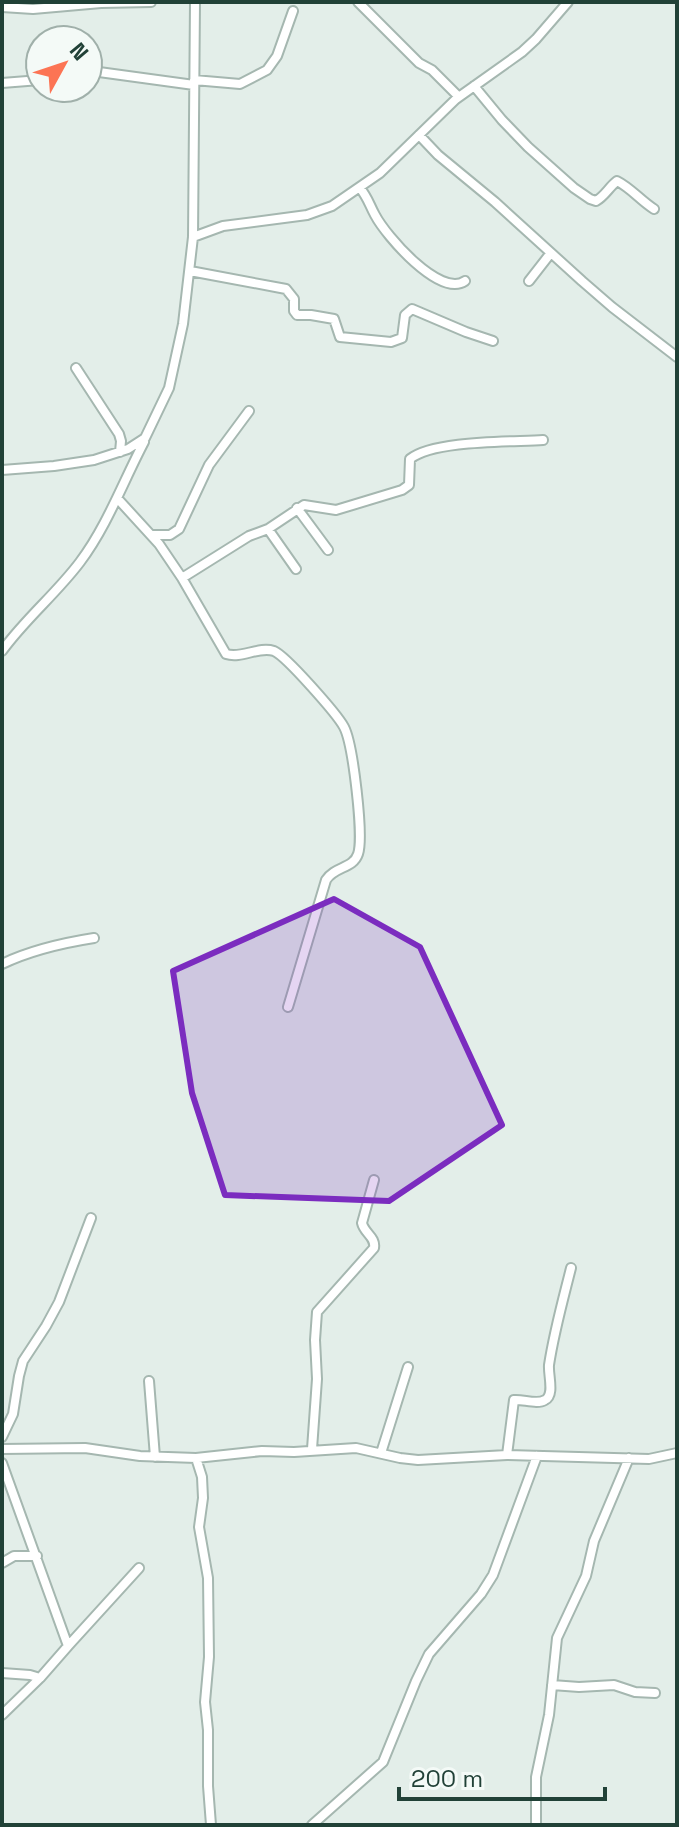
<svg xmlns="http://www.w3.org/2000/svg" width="679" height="1827" font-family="'Space Grotesk',sans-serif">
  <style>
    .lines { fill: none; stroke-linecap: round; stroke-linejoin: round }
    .street-casing { stroke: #a5b7b0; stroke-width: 12 }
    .street { stroke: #fff; stroke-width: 8 }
    .marked { fill: #7b2cbf; fill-opacity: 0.2; stroke: #7b2cbf; stroke-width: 6; stroke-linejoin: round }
  </style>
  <rect width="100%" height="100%" fill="#e3eee9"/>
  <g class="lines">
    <defs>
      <path id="street" d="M358,2L419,63L432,70L459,97
        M2,7L33,9L101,3L151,2
        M88,72H99L194,85
        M194,80L240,84L267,70L277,56L293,11
        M2,83L40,80
        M474,86L502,120L528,147L574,188L590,199L596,201C605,196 609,187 617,181C631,188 641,201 654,209
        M419,135L438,155L495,202L582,281L612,307L677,357
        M360,188C368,198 369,204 375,215C386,236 440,298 465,281
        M193,237L223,226L307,215L332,206L380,173L456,99L522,52L536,39L568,2
        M190,271L286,289L294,299V311L297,315H311L334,319L340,337L391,342L402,338L405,315L412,309L466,332L493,341
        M529,281L550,254
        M76,368L119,434L121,441L120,452
        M2,470L54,466L94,460L128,449L145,438L169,388L183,324L193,237L195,2
        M117,498L159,544L182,578L226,654C242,659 258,646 274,651C286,656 337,714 344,727C353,744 364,837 358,854C353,869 335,866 326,880L288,1007
        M297,508L328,550
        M268,529L296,569
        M151,535H170L179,529L209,465L249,411
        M182,578L249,536L268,529L304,505L336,510L402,490L409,485L410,459C433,440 512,442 543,440
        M2,651C25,619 56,594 80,562C107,526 123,482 144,442
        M2,964C31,950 62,943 94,938
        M149,1381L155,1457
        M2,1437L13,1414L19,1376L23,1361L46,1326L59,1302L91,1218
        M2,1449L85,1448L140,1456L196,1458L262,1451L294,1452L356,1448L400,1458L418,1460L507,1455L649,1459L677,1453
        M312,1449L317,1379L315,1340L317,1312L374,1248C376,1237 364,1233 362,1223L374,1180
        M381,1453L408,1367
        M507,1455L514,1400C523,1399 537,1405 545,1400C555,1395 548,1375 549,1365C554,1332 563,1300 571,1268
        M196,1458L202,1477L203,1498L199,1527L208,1578L209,1657L205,1702L208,1730V1786L211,1825
        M2,1463L68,1646L40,1678L2,1715
        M2,1563L14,1556H37
        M68,1646L139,1568
        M2,1673L30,1675L40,1678
        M552,1685L579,1687L614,1685L635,1692L655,1693
        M312,1825L383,1762L416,1681L429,1654L481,1594L493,1575L537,1456
        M536,1825V1777L549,1715L557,1638L586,1576L594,1541L629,1458"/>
    </defs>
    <use href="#street" class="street-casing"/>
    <use href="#street" class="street"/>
  </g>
  <path class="marked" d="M334,899L420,947L502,1125L389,1201L225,1195L192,1093L173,971Z"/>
  <rect width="679" height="1827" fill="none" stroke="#214137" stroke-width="8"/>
  <g transform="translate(64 64) rotate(50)"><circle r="38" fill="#f4faf7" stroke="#a0b0aa" stroke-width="2"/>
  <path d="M0-6L14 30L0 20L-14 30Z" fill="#fc7454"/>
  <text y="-12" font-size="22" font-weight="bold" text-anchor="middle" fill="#214137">N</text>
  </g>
  <path d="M399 1787v12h206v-12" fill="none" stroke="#214137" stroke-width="4"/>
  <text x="411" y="1787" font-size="24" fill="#214137" stroke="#f4faf7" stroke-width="6" paint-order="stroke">200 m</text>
</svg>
